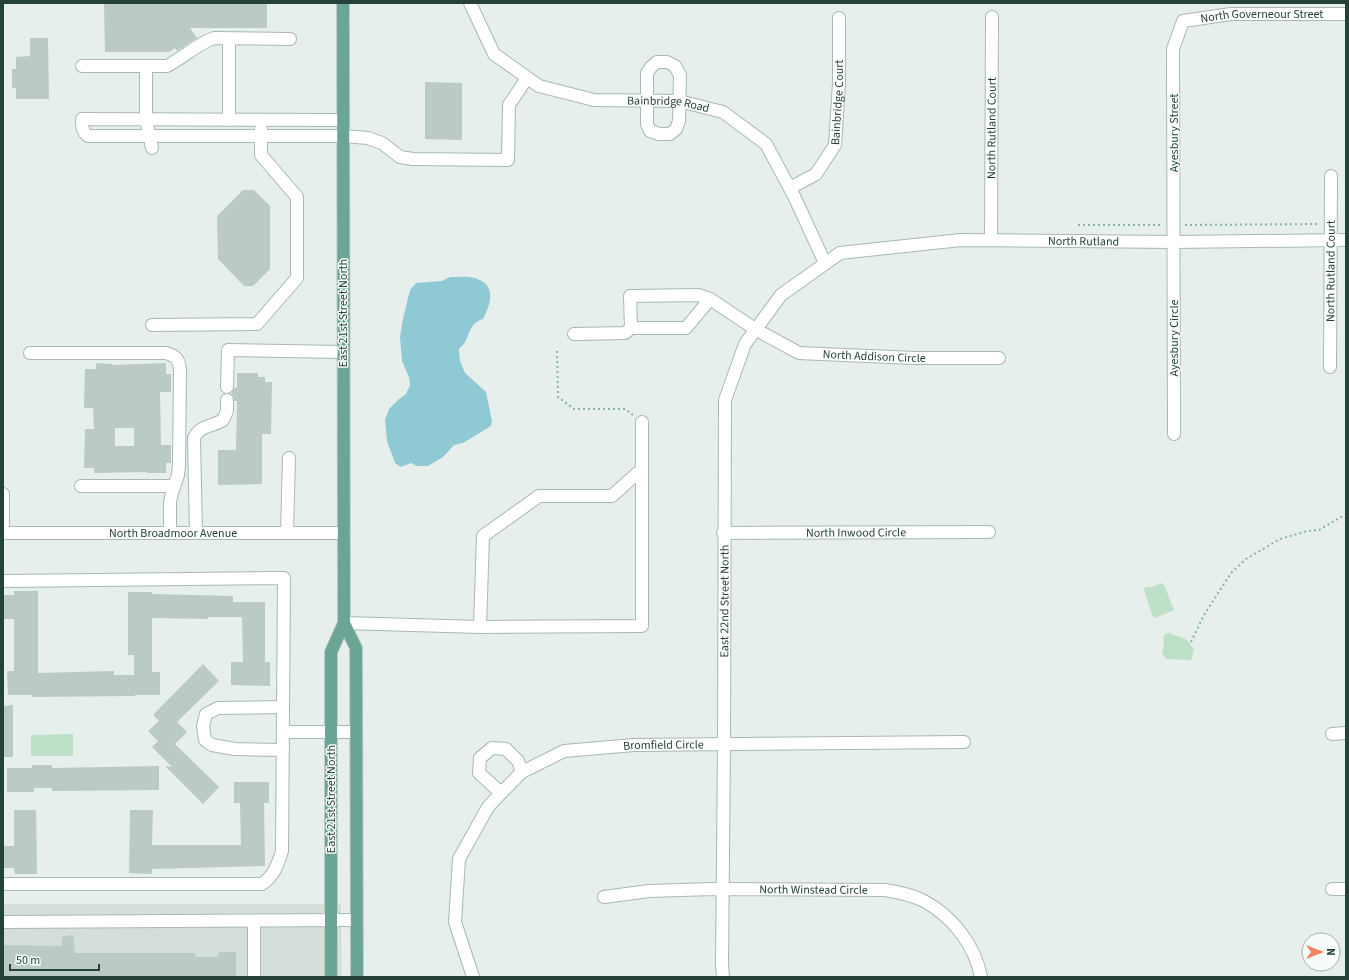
<svg xmlns="http://www.w3.org/2000/svg" width="1349" height="980" font-family="'Source Sans 3',sans-serif">
  <style>
    .built { fill: #d4dfda }
    .green { fill: #bfe0c8 }
    .water { fill: #8ec9d4 }
    .building { fill: #bbcac4; fill-rule: evenodd }
    .lines { fill: none; stroke-linecap: round; stroke-linejoin: round }
    .minor-casing { stroke: #a8b8b2; stroke-width: 14 }
    .major-casing { stroke: #c2cac8; stroke-width: 14 }
    .path { stroke: #86b3a5; stroke-width: 2; stroke-dasharray: 2 3; stroke-linecap: butt }
    .minor { stroke: #fff; stroke-width: 12 }
    .major { stroke: #6aa596; stroke-width: 12 }
    .labels { text-anchor: middle; stroke-width: 3; stroke-linejoin: round; paint-order: stroke }
    .street-label { font-size: 12px; fill: #24423a; stroke: #f7fbf9 }
  </style>
  <rect width="100%" height="100%" fill="#e6efeb"/>
  <path class="built" d="M3,904H341L342,977H3Z"/>
  <path class="green" d="M1160,583L1163,584C1168,591 1169,601 1174,609L1172,611L1155,618L1152,615L1144,589L1146,587H1152Z
    M1169,633C1182,639 1186,635 1194,650L1191,660L1166,659L1162,653L1164,646L1163,638L1165,634Z
    M73,734V756H31V735Z"/>
  <path class="water" d="M450,277C458,277 468,276 475,278C497,285 491,304 483,319C470,323 471,331 465,342C464,344 461,347 459,349L460,361L465,373L486,392L492,421L491,426L463,443L454,445L443,457L428,466H417L411,463L401,467L395,463L387,441L385,420L389,409L398,400L406,394L410,385L409,377L402,361L400,337L403,319L410,290L416,283L442,281Z"/>
  <path class="building" d="M104,3H267V28H190L197,38L177,51L175,48L169,52H105Z
    M30,38H48L49,99H16V88H12V69H16V57L30,56Z
    M425,82L462,83V140L425,139Z
    M243,190H254L270,206V269L253,286H244L218,259L217,216Z
    M96,363L112,364V365L166,363V374H171V392H160L161,445H171V463H166V473H147V472L94,473V468H84L85,429H94L93,408H84L85,369H96ZM115,428H134V446H115Z
    M237,373H258V377H265V382H272L271,434H262V484L218,485V450H236L237,401H234V397L231,394L234,388H237Z
    M14,591H38V673L114,671V675H134V655H128V592H152V594L233,596V602H265V662H270V686L231,685V662H243L242,617H208V619L152,618V672H160V695H135V696L32,697V695H8L7,671H14V619H3V595H14Z
    M203,664L219,681L177,722L187,732L175,744L219,787L203,804L165,766L172,767L152,747L158,741L148,731L159,721L153,715Z
    M13,705V757H3V706Z
    M32,765H52V768L159,766V790L52,791V788H34V792H7V768H32Z
    M234,782H269V803H264L265,866L152,869V874L129,873L130,810H153L152,845H241L240,803H234Z
    M14,810H36L37,874H15L14,868H3V846H14Z
    M73,935L75,953H196L195,957H218L219,952H236V977H3V945L62,946V937Z"/>
  <g class="lines">
    <defs>
      <g id="minor">
        <path id="s1" d="M470,3L494,54L539,86L594,100L679,101L723,112L766,144L794,196L825,263"/>
        <path d="M229,39V120"/>
        <path d="M657,62H667L675,66L680,75L679,121L676,129L670,134H659L650,131L647,124V73L651,67Z"/>
        <path d="M82,66H167C183,58 197,44 214,38L290,39"/>
        <path d="M146,66V119L152,148"/>
        <path d="M343,120L82,119C82,127 82,131 88,136H343L368,138L382,143L400,157L413,159L508,160L509,105L527,78"/>
        <path id="s2" d="M790,188L816,174L835,145L839,83V18"/>
        <path id="s3" d="M991,240L992,17"/>
        <path d="M152,325L257,324L297,278V197L261,155V129"/>
        <path d="M631,328H686L710,299"/>
        <path id="s4" d="M574,334L625,333L631,328L630,296L698,295L710,299L755,329L799,353L914,358H999"/>
        <path d="M30,353H166C176,356 179,359 180,370L179,465L178,475L172,493L170,502V533"/>
        <path id="s5" d="M1330,367L1331,176"/>
        <path d="M227,387L228,350L343,352"/>
        <path id="s6" d="M1174,434L1173,49L1183,21L1231,14H1346"/>
        <path d="M81,486H174"/>
        <path d="M3,494V533"/>
        <path d="M196,532L194,438C200,425 212,427 223,420L227,411V400"/>
        <path id="s7" d="M3,533H343"/>
        <path d="M287,533L289,458"/>
        <path id="s8" d="M723,533L989,532"/>
        <path d="M3,581L284,578L282,851C278,864 274,876 262,884H3"/>
        <path d="M344,623L480,627L642,626V422"/>
        <path d="M480,627L483,536L539,496H612L642,469"/>
        <path d="M283,732H356"/>
        <path d="M1332,734L1346,733"/>
        <path d="M283,750L235,749L212,745L205,740L203,726L206,714L218,708L283,707"/>
        <path d="M501,793L479,773L480,758L492,748L506,749L518,761L522,772"/>
        <path d="M1332,889H1346"/>
        <path id="s9" d="M604,897L649,891L713,889L885,890C898,892 912,895 924,901C952,916 975,945 981,977"/>
        <path d="M254,921V977"/>
        <path d="M3,922L356,920"/>
        <path id="s10" d="M473,977L455,922L459,859L488,807L501,793L522,772L564,751L634,745L964,742"/>
        <path id="s11" d="M723,977L722,964L724,744L725,400L745,344L781,295L840,253L961,240L1174,242L1346,240"/>
      </g>
      <path id="major" d="M344,623L356,648L357,977
        M331,977V652L344,623L343,3"/>
    </defs>
    <use href="#minor" class="minor-casing"/>
    <use href="#major" class="major-casing"/>
    <path class="path" d="M1078,225H1163
      M1185,225L1319,224
      M557,351L558,397L574,409H625L633,415
      M1191,642L1204,615L1231,573L1246,559L1280,539L1307,531L1319,530L1346,514"/>
    <use href="#minor" class="minor"/>
    <use href="#major" class="major"/>
  </g>
  <g class="labels">
    <g class="street-label">
      <text dy="4" stroke="none"><textPath href="#s6" startOffset="494">North Governeour Street</textPath></text>
      <text dy="4" stroke="none"><textPath href="#s2" startOffset="107">Bainbridge Court</textPath></text>
      <text dy="4" stroke="none"><textPath href="#s1" startOffset="243">Bainbridge Road</textPath></text>
      <text dy="4" stroke="none"><textPath href="#s3" startOffset="112">North Rutland Court</textPath></text>
      <text transform="translate(1174 133) rotate(-90)" y="4">Ayesbury Street</text>
      <text dy="4" stroke="none"><textPath href="#s11" startOffset="1014">North Rutland</textPath></text>
      <text dy="4" stroke="none"><textPath href="#s5" startOffset="96">North Rutland Court</textPath></text>
      <text transform="translate(343 313) rotate(-90)" y="4">East 21st Street North</text>
      <text transform="translate(1174 338) rotate(-90)" y="4">Ayesbury Circle</text>
      <text dy="4" stroke="none"><textPath href="#s4" startOffset="351">North Addison Circle</textPath></text>
      <text dy="4" stroke="none"><textPath href="#s8" startOffset="133">North Inwood Circle</textPath></text>
      <text dy="4" stroke="none"><textPath href="#s7" startOffset="170">North Broadmoor Avenue</textPath></text>
      <text dy="4" stroke="none"><textPath href="#s11" startOffset="376">East 22nd Street North</textPath></text>
      <text dy="4" stroke="none"><textPath href="#s10" startOffset="376">Bromfield Circle</textPath></text>
      <text transform="translate(331 799) rotate(-90)" y="4">East 21st Street North</text>
      <text dy="4" stroke="none"><textPath href="#s9" startOffset="210">North Winstead Circle</textPath></text>
    </g>
  </g>
  <rect width="1349" height="980" fill="none" stroke="#24423a" stroke-width="8"/>
  <g transform="translate(1321 952) rotate(90)"><circle r="19" fill="#f7fbf9" stroke="#a3b1ad"/>
  <path d="M0-3L7 15L0 10L-7 15Z" fill="#f4845f"/>
  <text y="-6" font-size="11" font-weight="bold" text-anchor="middle" fill="#24423a">N</text>
  </g>
  <path d="M10 964v6h89v-6" fill="none" stroke="#24423a" stroke-width="2"/>
  <text x="16" y="964" font-size="12" fill="#24423a" stroke="#f7fbf9" stroke-width="3" paint-order="stroke">50 m</text>
</svg>
